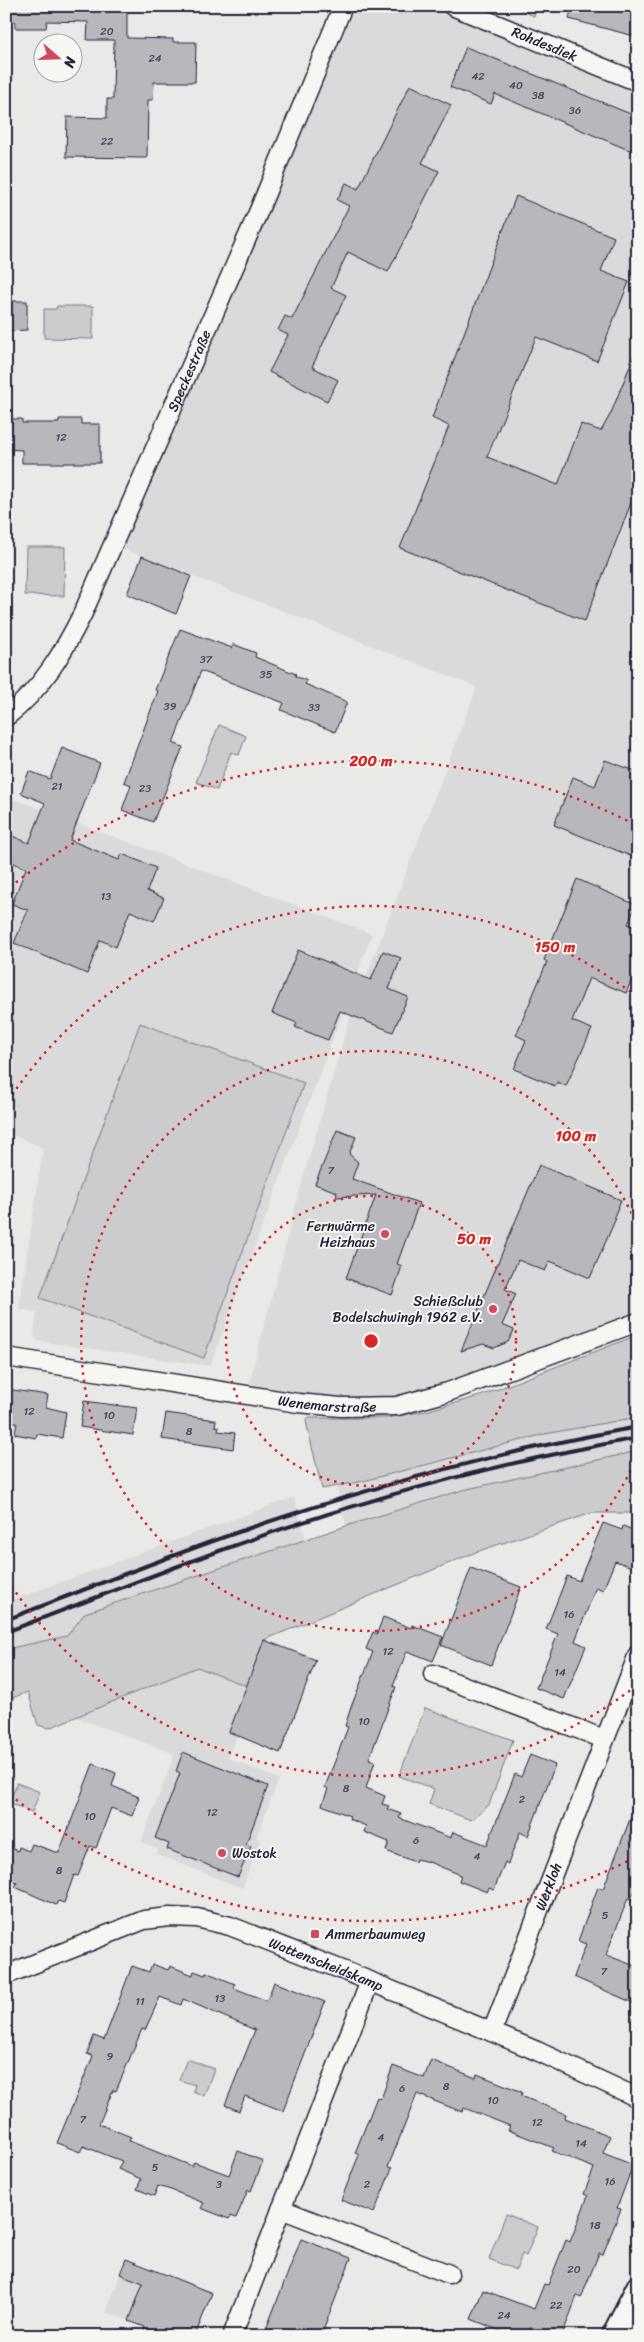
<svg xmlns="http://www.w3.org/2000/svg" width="644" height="2342" font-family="Sriracha,sans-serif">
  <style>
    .built { fill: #dadada }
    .green { fill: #ccccce; stroke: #777784 }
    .building { fill: #b8b8bc; stroke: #22223b }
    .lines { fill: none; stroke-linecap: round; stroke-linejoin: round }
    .minor-casing { stroke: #22223b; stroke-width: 21 }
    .tertiary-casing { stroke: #22223b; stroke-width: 26 }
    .minor { stroke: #f6f6f2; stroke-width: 18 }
    .tertiary { stroke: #f6f6f2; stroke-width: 22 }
    .rail { stroke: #22223b; stroke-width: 4 }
    .ring { fill: none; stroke: #d62828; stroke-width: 2.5; stroke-dasharray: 2.5 5 }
    .poi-dot { fill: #d1495b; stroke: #f6f6f2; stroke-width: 2 }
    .labels { text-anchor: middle; stroke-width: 4; stroke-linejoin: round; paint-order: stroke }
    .number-label { font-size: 11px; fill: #48485b }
    .street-label { font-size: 14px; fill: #22223b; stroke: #f6f6f2 }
    .poi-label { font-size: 14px; fill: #22223b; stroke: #f6f6f2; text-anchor: end }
    .centre { fill: #d62828; stroke: #f6f6f2; stroke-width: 2.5 }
    .ring-label { font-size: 15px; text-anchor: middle; font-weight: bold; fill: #d62828; stroke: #f6f6f2; stroke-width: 4; stroke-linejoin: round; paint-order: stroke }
  </style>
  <rect width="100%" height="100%" fill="#e9e9e7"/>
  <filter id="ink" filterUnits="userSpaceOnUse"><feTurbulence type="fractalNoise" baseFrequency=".02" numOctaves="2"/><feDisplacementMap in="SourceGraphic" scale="10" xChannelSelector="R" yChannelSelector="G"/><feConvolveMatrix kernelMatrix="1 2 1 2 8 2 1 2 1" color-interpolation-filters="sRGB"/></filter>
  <g filter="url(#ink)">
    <path class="built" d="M343,6H452L638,82V1322L397,1406L246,1396L300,1189L348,1024L477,687L180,571L191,576L176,614L127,594L142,556L113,545Z
      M6,796L372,934L210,1366L38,1341L34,1335L37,1313L19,1309L43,1148L6,1132Z
      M638,1417V1451L463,1490L346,1526L336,1485L363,1481L545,1434Z
      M294,1497L306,1539L85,1613L67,1636L6,1649V1598L11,1596L12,1600L15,1599Z
      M264,1640L317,1660L280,1753L237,1735L228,1758L279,1779L256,1838L261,1841L242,1888L156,1854L158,1849L141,1842L175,1754L75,1717L197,1667L247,1686Z
      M126,2259L212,2293L195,2336H142L144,2326L106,2312Z
      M638,2287V2336H613Z"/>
    <path class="green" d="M511,6H538L534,16Z
      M57,306H93V339L44,338V309H56Z
      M26,547H65L64,596L25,595Z
      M219,725L246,736L239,755L231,752L217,790L196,782Z
      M140,1023L304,1083L204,1358L40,1298Z
      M638,1335V1417L545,1434L363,1481L322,1489L307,1426L306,1420L309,1418H386L426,1411L480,1396Z
      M638,1451V1513H592L476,1552L264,1640L247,1686L197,1667L49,1728L38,1725L28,1692L6,1700V1649L67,1636L85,1613L346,1526L463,1490Z
      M425,1708L513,1740L489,1805L471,1820L429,1804L434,1789L399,1776Z
      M17,1783L40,1792L32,1812L9,1803Z
      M187,2059L214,2069L204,2096L193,2091L195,2085L179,2080Z
      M506,2214L538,2227L526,2256L522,2254L516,2270L489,2259Z"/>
    <path class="building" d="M6,6H127V38L173,39V42H196L195,82H154L153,100H148L147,158L66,157L67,117L107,118V99H113L114,40H87L88,22L47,21L46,28H15V21H6Z
      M572,6H638V37L569,19Z
      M466,47L638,117V152L630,149L629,150L495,94L491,104L450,87Z
      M410,85L451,105L422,163L439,171L388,272L348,252L331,288L346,295L312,367L338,380L327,401L269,372L288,335L278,330L285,316L292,319L349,206L337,200L346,183L358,189Z
      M516,196L614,237L601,271L629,282L597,361L536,337L487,457L558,485L581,424L601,431L611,413L638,346V506L631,503L585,621L400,548L449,426L432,418Z
      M6,301H27V330L6,331Z
      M6,419H22V423H59V419H81V424H100V463H22V450L6,449Z
      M142,556L191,576L176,614L127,594Z
      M180,629L232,648L233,644L256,653L255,657L296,674L295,676L307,681L305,684L347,702L335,732L281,710L284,703L201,671L173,743L183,747L153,822L122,810L131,785L124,782L158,691L155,690Z
      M62,748L100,763L70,840L119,860L122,854L156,868L147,891L164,898L154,921L130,911L116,947L100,940L87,974L14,943L28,910L12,904L26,868L6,860V851L12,836L29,843L45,803L21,793L29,771L50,779Z
      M605,760L638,772V859L554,825L573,777L595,786Z
      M577,879L636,905L628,924L638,928V965L626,993L589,978L572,1021L592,1029L566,1086L557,1082L555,1086L514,1069L526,1040L516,1035L547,962L544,960Z
      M298,950L371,980L383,951L401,958L389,989L408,997L393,1032L340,1011L328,1040L295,1027L297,1023L272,1013Z
      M337,1130L356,1137L349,1154L358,1162L352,1179L419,1203L397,1264L402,1266L392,1295L346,1278L376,1195L336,1197L337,1192L315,1184Z
      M539,1165L621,1200L614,1217L616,1218L590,1278L550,1261L545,1271L518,1260L505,1289L516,1294L502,1325L514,1330L508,1342L494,1348L483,1344L461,1351Z
      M6,1389L48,1395L46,1407L66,1412L62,1438L37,1434L36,1438L15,1434L17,1423L6,1421Z
      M84,1401L137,1408L133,1435L80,1427Z
      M166,1413L216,1420L215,1426L219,1427L218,1431L235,1433L233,1449L162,1439Z
      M603,1523L622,1530L623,1526L638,1532V1569L615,1561L603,1590L596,1587L575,1641L586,1646L564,1699L536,1688L558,1634L546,1629L567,1576L579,1581Z
      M471,1568L521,1587L491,1665L441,1645Z
      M383,1617L411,1628L412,1625L443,1637L433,1661L407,1651L393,1686L396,1687L369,1759L375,1761L366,1788L385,1796L382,1804L389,1806L387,1809L401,1814L399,1818L451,1838L453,1832L487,1845L515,1774L521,1777L530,1755L555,1765L528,1836L520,1832L508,1864L505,1862L494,1890L489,1888L487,1892L459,1881L461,1875L429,1862L416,1859L415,1862L386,1851L389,1842L364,1832L366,1826L349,1819L350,1816L322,1805L328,1789L325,1787L348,1727L345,1726L351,1707L373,1652L366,1649L373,1632L377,1634Z
      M264,1640L316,1660L280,1753L229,1732Z
      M183,1752L268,1786L246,1844L251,1846L238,1877L167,1849L169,1844L155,1838L180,1773L176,1771Z
      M93,1764L116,1773L112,1786L139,1797L132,1816L111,1808L96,1848L90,1846L78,1876L74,1875L64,1903L58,1901L56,1905L15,1887L17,1883L6,1879V1846L18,1851L19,1847L29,1851L32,1844L59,1853Z
      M637,1801L638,1882L631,1899L628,1898L606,1955L638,1967V2005L574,1977L586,1944L578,1941L598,1887L603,1889Z
      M152,1964L168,1970L170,1966L193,1975L194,1971L205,1975L206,1972L235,1984L234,1988L267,2001L274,1982L325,2002L283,2111L245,2096L239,2111L225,2105L255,2030L183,1999L181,2005L160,1997L145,2030L142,2029L116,2091L113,2090L99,2124L131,2137L129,2141L192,2166L194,2162L229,2175L238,2151L263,2161L251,2191L248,2190L236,2218L231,2216L229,2219L201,2208L204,2203L171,2190L158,2186L154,2196L137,2189L141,2179L118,2169L122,2161L83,2146L80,2152L57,2143L93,2056L87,2054L94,2036L104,2040L132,1966L149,1972Z
      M431,2060L476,2078L477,2074L522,2092L521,2096L566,2114L565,2118L610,2136L603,2153L633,2165L617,2208L621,2209L603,2254L599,2253L581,2298L577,2296L562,2336H553L531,2327L528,2336H513L471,2319L483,2290L534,2309L544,2284L548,2285L566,2240L570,2242L588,2196L584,2194L594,2168L552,2151L554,2148L508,2130L510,2126L464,2108L462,2112L417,2094L388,2167L392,2168L374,2213L341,2200L359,2155L355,2153L377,2097L381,2099L393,2066L424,2078Z
      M301,2239L351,2258L321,2336H274L265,2332Z
      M126,2259L212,2293L195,2336H142L145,2327L129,2321L143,2283L120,2274Z"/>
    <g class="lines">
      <defs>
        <g id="minor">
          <path id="s1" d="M452,6L638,82"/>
          <path id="s2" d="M6,717C42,689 63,653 83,613L257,215L343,6"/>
          <path id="s3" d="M6,1357L298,1403L341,1407L397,1406L448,1392L638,1322"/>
          <path d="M433,1674L604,1739"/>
          <path id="s4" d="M6,1975L144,1920L169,1917L197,1918L230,1926L350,1973L537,2051L638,2098"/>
          <path id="s5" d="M492,2032L638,1654"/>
          <path d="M281,2209L449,2274"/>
          <path d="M232,2336L370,1981"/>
        </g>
        <path id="tertiary" d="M613,2336L638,2287"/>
      </defs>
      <use href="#minor" class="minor-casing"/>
      <use href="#tertiary" class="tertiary-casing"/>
      <use href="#minor" class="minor"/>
      <use href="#tertiary" class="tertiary"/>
      <path class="rail" d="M6,1620C86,1589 166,1557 247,1529C374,1486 506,1450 638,1427
        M6,1632C83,1603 159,1572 236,1545C366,1498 502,1462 638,1438"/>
    </g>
  </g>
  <g class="ring">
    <circle cx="371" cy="1341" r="145"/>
    <path d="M637 1457A290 290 0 1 1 637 1225"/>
    <path d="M636 1686A435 435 0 0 1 8 1581M8 1101A435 435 0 0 1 636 996"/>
    <path d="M634 1858A580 580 0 0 1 10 1795M10 887A580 580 0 0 1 634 824"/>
  </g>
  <g class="poi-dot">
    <circle cx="385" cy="1234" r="5"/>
    <circle cx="493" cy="1309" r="5"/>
    <circle cx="222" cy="1853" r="5"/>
    <rect x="310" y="1929" width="10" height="10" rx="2.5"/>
  </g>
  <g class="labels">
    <g class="number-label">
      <text x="107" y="35">20</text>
      <text x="155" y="62">24</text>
      <text x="478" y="80">42</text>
      <text x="516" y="89">40</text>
      <text x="538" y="99">38</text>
      <text x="575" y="114">36</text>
      <text x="107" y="145">22</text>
      <text x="61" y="441">12</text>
      <text x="206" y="663">37</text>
      <text x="266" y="678">35</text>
      <text x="170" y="710">39</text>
      <text x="314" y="711">33</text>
      <text x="57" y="790">21</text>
      <text x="145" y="792">23</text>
      <text x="106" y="900">13</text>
      <text x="331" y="1174">7</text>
      <text x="29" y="1415">12</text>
      <text x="109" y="1419">10</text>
      <text x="189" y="1435">8</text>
      <text x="569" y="1618">16</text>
      <text x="388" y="1655">12</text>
      <text x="560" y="1676">14</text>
      <text x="364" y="1725">10</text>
      <text x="346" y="1792">8</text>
      <text x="522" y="1803">2</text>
      <text x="212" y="1816">12</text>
      <text x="90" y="1820">10</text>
      <text x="416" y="1844">6</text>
      <text x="477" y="1860">4</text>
      <text x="59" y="1874">8</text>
      <text x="605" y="1919">5</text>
      <text x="604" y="1975">7</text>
      <text x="220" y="2002">13</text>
      <text x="140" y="2005">11</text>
      <text x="110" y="2060">9</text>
      <text x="446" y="2090">8</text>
      <text x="402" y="2092">6</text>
      <text x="493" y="2104">10</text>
      <text x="83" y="2123">7</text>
      <text x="537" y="2126">12</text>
      <text x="381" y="2141">4</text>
      <text x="581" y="2147">14</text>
      <text x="155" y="2171">5</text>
      <text x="610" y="2185">16</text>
      <text x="219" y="2188">3</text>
      <text x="367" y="2188">2</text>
      <text x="595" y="2229">18</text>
      <text x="574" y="2273">20</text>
      <text x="556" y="2309">22</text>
      <text x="504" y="2319">24</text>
    </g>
    <g class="street-label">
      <text dy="5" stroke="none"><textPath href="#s1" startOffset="100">Rohdesdiek</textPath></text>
      <text dy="5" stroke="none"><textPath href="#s2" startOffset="395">Speckestraße</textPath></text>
      <text dy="5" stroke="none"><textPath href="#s3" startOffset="325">Wenemarstraße</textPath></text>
      <text dy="5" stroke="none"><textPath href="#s5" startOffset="156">Werkloh</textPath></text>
      <text dy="5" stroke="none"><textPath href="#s4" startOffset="339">Wattenscheidskamp</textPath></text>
    </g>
    <g class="poi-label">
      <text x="375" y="1231">Fernwärme<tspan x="375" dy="16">Heizhaus</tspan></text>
      <text x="483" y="1306">Schießclub<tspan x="483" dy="16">Bodelschwingh 1962 e.V.</tspan></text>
      <text x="232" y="1858" text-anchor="start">Wostok</text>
      <text x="325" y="1939" text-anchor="start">Ammerbaumweg</text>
    </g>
  </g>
  <circle cx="371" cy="1341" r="8" class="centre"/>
  <g class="ring-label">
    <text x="371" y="766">200 m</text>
    <text x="555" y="952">150 m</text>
    <text x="576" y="1141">100 m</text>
    <text x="474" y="1244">50 m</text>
  </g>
  <rect width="644" height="2342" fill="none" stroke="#f6f6f2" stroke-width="25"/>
  <rect x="12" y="12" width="619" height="2317" fill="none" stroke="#22223b" stroke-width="2" filter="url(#ink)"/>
  <g transform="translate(58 58) rotate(110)"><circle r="24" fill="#f6f6f2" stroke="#a1a1a9"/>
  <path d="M0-4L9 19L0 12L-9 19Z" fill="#d1495b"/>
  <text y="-8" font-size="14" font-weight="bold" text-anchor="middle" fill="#22223b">N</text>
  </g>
</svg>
